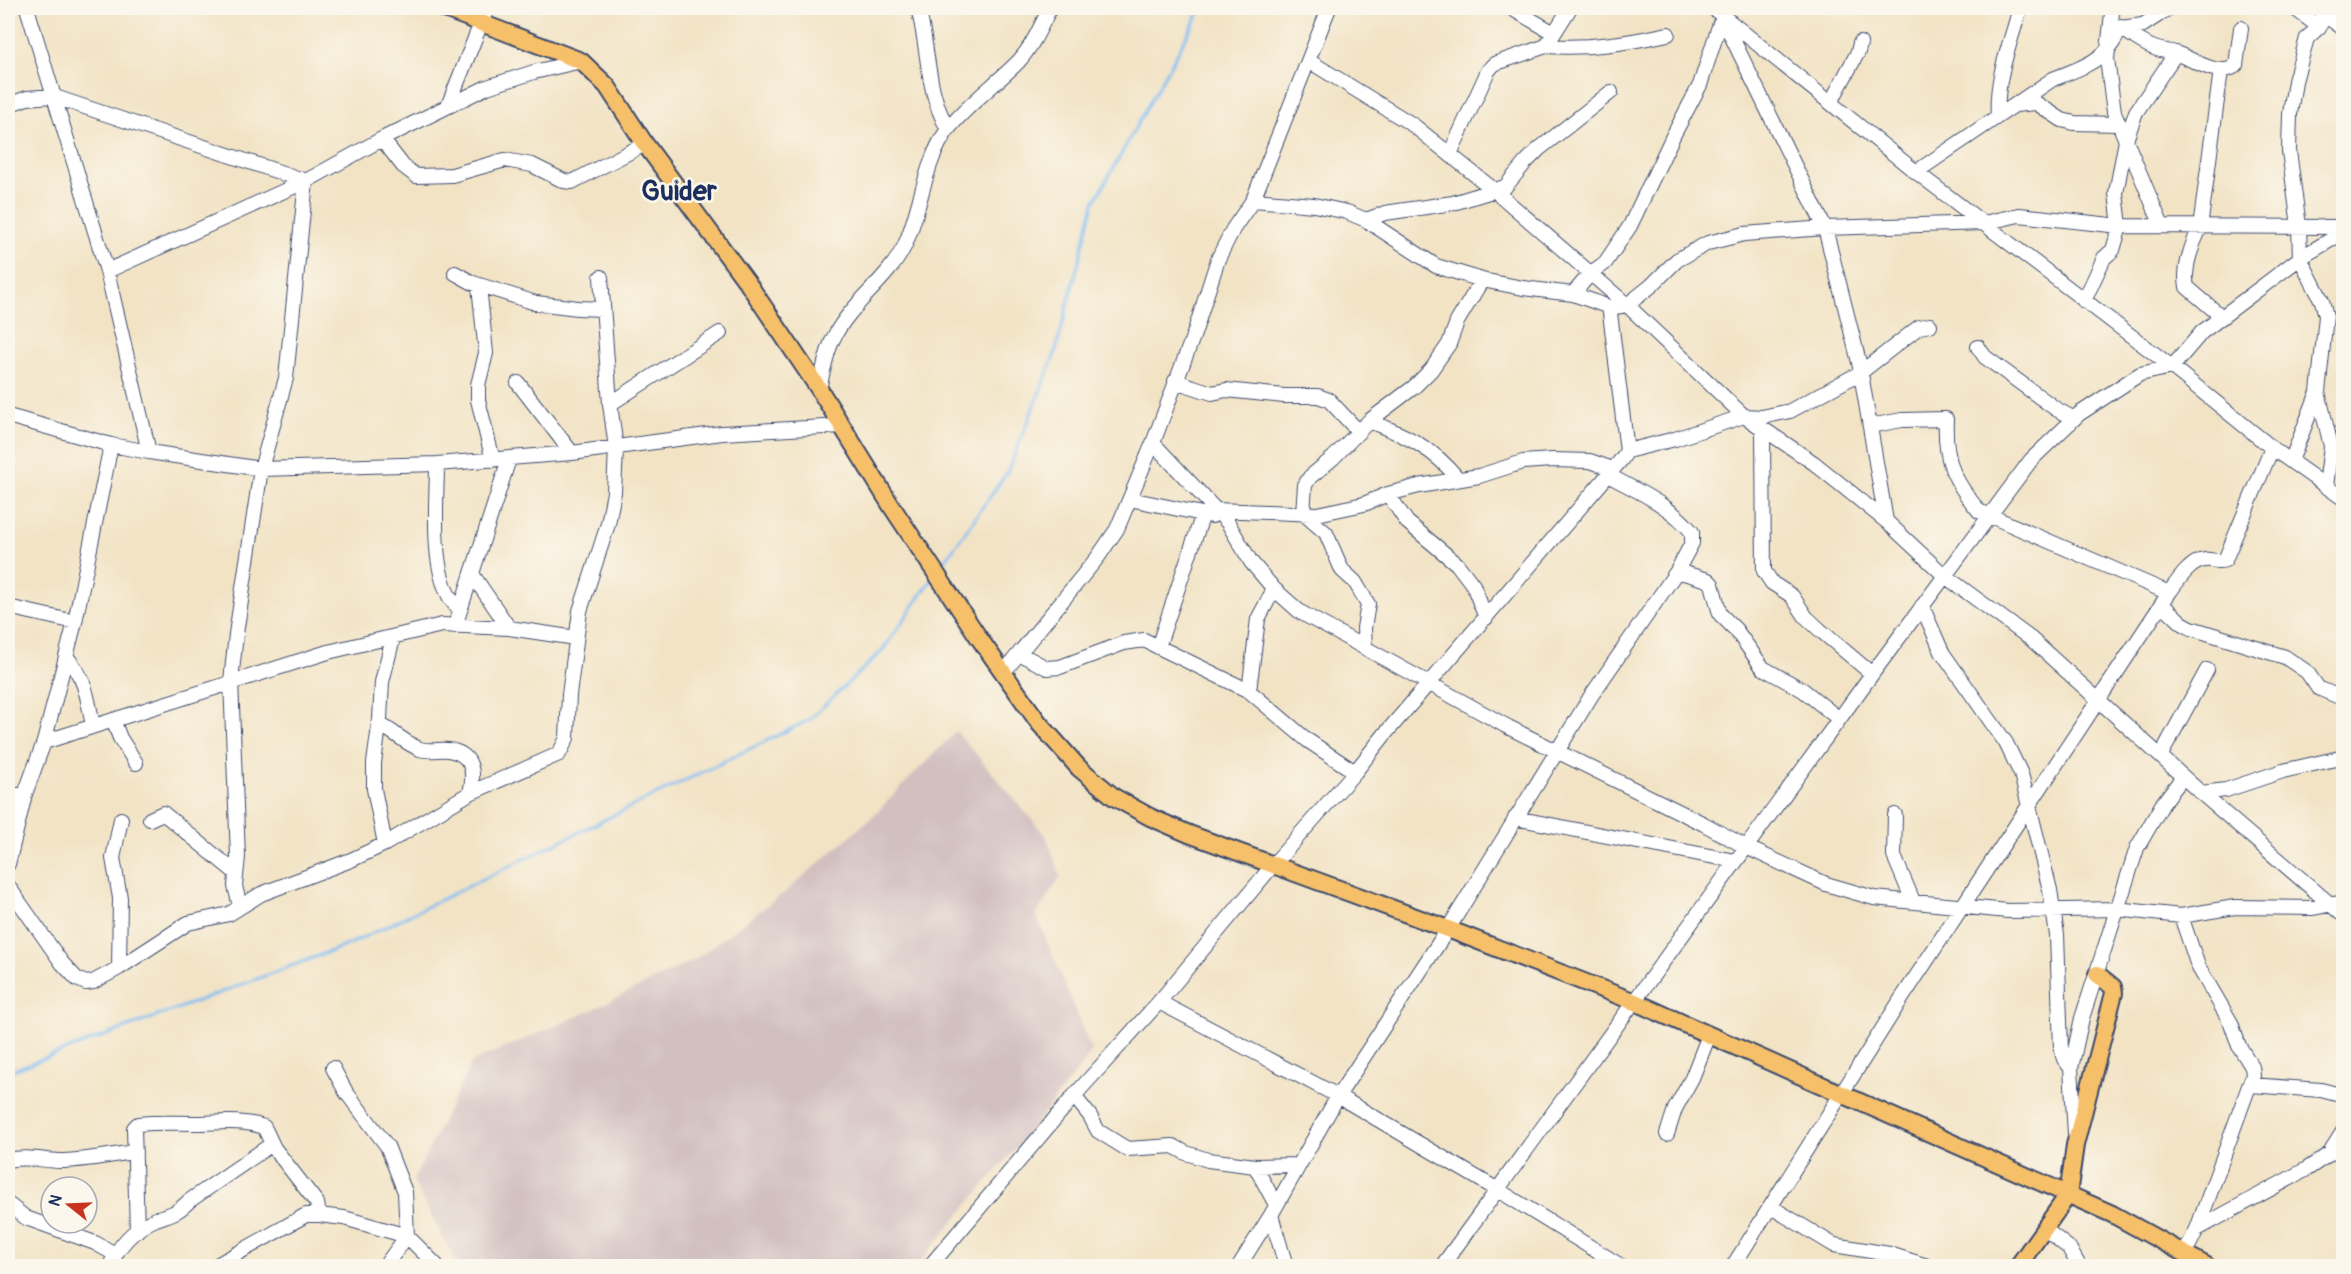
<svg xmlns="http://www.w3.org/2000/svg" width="2351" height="1274" font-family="Pangolin,sans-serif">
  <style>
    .industrial { fill: #d2bfc0 }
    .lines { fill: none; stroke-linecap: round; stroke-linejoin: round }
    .stream { stroke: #80bef3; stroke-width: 3 }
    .minor-casing { stroke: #3b4a6d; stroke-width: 16 }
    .major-casing { stroke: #3b4a6d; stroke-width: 20 }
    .minor { stroke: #fff; stroke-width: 14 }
    .major { stroke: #f6c06b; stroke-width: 16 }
    .labels { text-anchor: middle; stroke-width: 5; stroke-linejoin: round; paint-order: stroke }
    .town-label { font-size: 28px; font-weight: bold; fill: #1b2f5e; stroke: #fbf7ec }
  </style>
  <rect width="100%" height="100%" fill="#fbf7ec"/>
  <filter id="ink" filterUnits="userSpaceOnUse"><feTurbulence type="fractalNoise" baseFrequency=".0167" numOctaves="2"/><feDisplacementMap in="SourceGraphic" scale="12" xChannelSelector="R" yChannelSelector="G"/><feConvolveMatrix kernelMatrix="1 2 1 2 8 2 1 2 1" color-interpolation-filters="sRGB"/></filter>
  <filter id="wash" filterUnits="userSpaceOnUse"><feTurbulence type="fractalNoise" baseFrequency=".008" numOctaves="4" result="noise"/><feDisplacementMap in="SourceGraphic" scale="24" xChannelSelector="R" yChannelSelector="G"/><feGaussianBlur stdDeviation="1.35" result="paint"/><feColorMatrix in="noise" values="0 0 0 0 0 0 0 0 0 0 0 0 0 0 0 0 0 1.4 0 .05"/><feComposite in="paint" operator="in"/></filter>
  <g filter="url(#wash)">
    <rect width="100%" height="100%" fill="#f2e3c5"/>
    <path class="industrial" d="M956,731L1046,836L1061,876L1036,915L1092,1052L1021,1142L916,1266H458L413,1181L472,1062L592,1010L694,960L785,892L870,819Z"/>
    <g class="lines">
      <path class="stream" d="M940,568L1008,471L1055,354L1094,203L1202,8
        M8,1072L350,944L809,720L882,651L933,578"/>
    </g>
  </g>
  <g filter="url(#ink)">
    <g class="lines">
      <defs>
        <path id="minor" d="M27,8L107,271L149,452L261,469L437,464L572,453L722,433L842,426
          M918,8C929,48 926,92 948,129
          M1511,8L1554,33
          M1713,8L1916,172L2172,367L2272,448L2344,499
          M2294,8L2319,27L2325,15L2344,29
          M2324,8L2319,27L2307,38L2295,81L2290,114L2289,151L2299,226L2300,258L2322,301L2326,316L2318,392L2331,446L2326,486
          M2112,13L2107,59L2114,112L2162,226
          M2325,15L2338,8
          M1723,19L1825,228L1859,362L1886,521
          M2121,27C2130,35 2145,45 2157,49C2163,51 2169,51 2175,53C2192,58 2220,80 2236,65L2241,28
          M1546,46C1589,49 1626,43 1668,34
          M1309,61L1413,125L1494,190L1627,305L1744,416L1814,463L1886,521L1945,576L2031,639L2201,793L2344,916
          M2221,70L2200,228C2192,244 2183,269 2187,287L2222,317
          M1831,102L1858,52L1860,43
          M8,105L27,98L52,96L306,181L286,378L261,469L236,634L231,681L238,857L235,886L240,906
          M2015,105L2036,103L2062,120L2074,123L2119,124
          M448,106L487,8
          M1998,115C1995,79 2011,42 2020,8
          M382,139L403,166L416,176L452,175L505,160L532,165L564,181L572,182L645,144
          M1450,154L1488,71L1494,64L1546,46L1570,8
          M1916,172L2053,79C2071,72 2095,64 2108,49C2114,43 2117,35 2121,28L2143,25L2169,8
          M1253,200L1314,205L1347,212L1366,220L1436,266L1482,280L1523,288L1573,294L1612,308
          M1366,220L1385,213L1453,203L1505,187L1525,163L1539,149L1611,92
          M107,271L306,181L382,139L487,87L534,72L581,61
          M455,273L473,283L536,303L578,308L603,309
          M479,286L486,353L478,385V400L493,460
          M1573,294L1590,274L1605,263L1630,226L1673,136L1700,85L1722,17
          M2084,301L2104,258L2113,250L2120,226L2116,193L2126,140L2136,112L2176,53
          M1978,347L1985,357L2056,409L2069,416L2070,423
          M1175,381L1212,393L1226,390L1284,396H1318L1329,400L1359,432
          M518,383L572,453
          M819,389C823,372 826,352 834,337C851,303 887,281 904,247C921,211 924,160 949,128C969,103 996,84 1018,62C1032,47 1041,26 1050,8
          M610,404L720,333
          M8,416L111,445L149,452
          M1369,421C1405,435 1434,448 1458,479
          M1870,426L1902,420L1946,419C1944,460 1953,480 1979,511L2169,593
          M1763,429L1764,571L1772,583L1792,596L1806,617L1820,630L1872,674
          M1153,443L1228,523L1251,562L1274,589L1300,612L1508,727L1704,824L1746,847L1826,884L1874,898L2008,911L2116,909L2181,916L2235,907L2313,908L2344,902
          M1627,451L1675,439L1744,416L1762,417L1790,411L1860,373L1919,327L1930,325
          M2291,461L2318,392
          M437,464C437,503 428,583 460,610
          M1388,494L1407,522L1457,564L1473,585L1486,618
          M1130,499L1212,516
          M1216,510L1317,514L1364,504L1388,494L1419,486L1479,476L1523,462L1552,460L1590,461L1613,469
          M1677,571L1708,580L1712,584L1720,614L1736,630L1763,668L1803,690L1839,719
          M472,574L509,628
          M2162,604L2182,623L2191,628L2285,657L2307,672L2318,688L2344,699
          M1922,606L1942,652L2006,743L2021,774L2050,890L2057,935L2061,1049L2064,1059L2071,1068
          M8,607L75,622
          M455,626L509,459
          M1158,647L1203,514
          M1365,648L1364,628L1368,604L1355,582L1342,570L1326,533L1303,513L1305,485L1310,477L1333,458L1369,421L1414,387L1431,370L1449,344L1457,322L1482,280
          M1020,654L1047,668L1060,667L1124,643L1144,640L1249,691L1307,740L1355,772
          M66,656C87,681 87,696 93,726
          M1003,673L1098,557L1117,529L1153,443L1194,334L1218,259L1233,229L1253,200L1329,8
          M1249,691L1258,619L1274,589
          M113,720L120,738L136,763
          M44,742L328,652L442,625L509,628L576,638
          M2161,755L2207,670
          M470,793L559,754L567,738L569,695L580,611L608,524L614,492L616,448L610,404L601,277
          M2201,793L2226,790L2283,771L2344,757
          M8,796L25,794
          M1895,815L1894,856L1913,901
          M1515,818L1735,861
          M150,819L163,813L236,873
          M385,844L374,789V763L380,719L382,682L393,638
          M8,864L25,794L44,742L75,622L111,445
          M8,886L62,963L77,979L86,983L93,982L119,968L188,923L229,914L261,894L351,860L385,844L470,793C475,773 473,753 448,750C439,749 429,752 420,749C406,744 393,731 379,724
          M2181,916L2198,966L2231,1023L2239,1046L2252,1067L2253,1075L2197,1229L2185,1253
          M119,968L120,898L113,858L121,819
          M1159,1002L1338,1096L1498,1190L1621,1266
          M333,1068L346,1092L387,1146L405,1192L407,1236L385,1266
          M2251,1085L2321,1090L2344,1096
          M1074,1096L1090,1116L1098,1131L1127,1149L1173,1146L1186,1153L1208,1160L1255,1166L1298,1165
          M1667,1134L1675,1109L1692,1078L1709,1035
          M2075,1134L2071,1068L2082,1018L2137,848L2163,803L2183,777
          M2332,1149L2344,1130
          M8,1160C26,1156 41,1160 59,1161C85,1161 110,1155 135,1152
          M1255,1166L1276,1205
          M8,1204L26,1218L95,1243L115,1254
          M1771,1207L1834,1245L1889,1254L1927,1266
          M1271,1215L1286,1266
          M2197,1229L2307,1169L2344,1144
          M2046,1230L2069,1248L2079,1266
          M137,1231L134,1128L138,1124C157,1122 175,1123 194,1123C218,1123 240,1119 264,1127L274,1148L317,1203L319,1215
          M110,1266C119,1244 133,1229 156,1219C172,1213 176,1214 189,1201L272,1144
          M215,1266L306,1215H319L344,1218L407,1236L437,1266
          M930,1266L1074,1096L1159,1002L1273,865L1355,772L1385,734L1621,460L1627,451L1610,313L1612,308L1627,305L1651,286L1677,260L1708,243L1744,234L1825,228L1984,223L2019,215L2120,226L2344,227
          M1239,1266L1271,1215L1338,1096L1448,929L1591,696L1677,571L1692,543V532C1670,505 1637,491 1608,475
          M1442,1266L1872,674L2031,460L2079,414L2140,374L2172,367L2202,332L2300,258L2344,232
          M1733,1266L1900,1001L2169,593C2177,582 2190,561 2205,560C2213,559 2218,563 2225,560L2272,448"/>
        <path id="major" d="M442,8L581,61L607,86L645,144L749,285L819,389L892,507L979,638L1039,723L1079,768L1114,797L1150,817L1189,834L1448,929L1635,1002L2112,1214L2207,1266
          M2018,1266L2068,1195L2075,1145L2114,993L2113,987L2097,974"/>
      </defs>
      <use href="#minor" class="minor-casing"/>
      <use href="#major" class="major-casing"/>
      <use href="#minor" class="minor"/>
      <use href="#major" class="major"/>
    </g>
  </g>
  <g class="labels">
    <g class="town-label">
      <text x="679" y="200">Guider</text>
    </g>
  </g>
  <rect width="2351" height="1274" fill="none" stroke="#fbf7ec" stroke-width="30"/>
  <g transform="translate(69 1205) rotate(288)"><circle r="28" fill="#fbf7ec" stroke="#a1a7b3" stroke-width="1.5"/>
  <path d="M0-4.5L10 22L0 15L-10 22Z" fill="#c8321e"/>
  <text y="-9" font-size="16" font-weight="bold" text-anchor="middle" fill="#1b2f5e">N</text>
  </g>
</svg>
